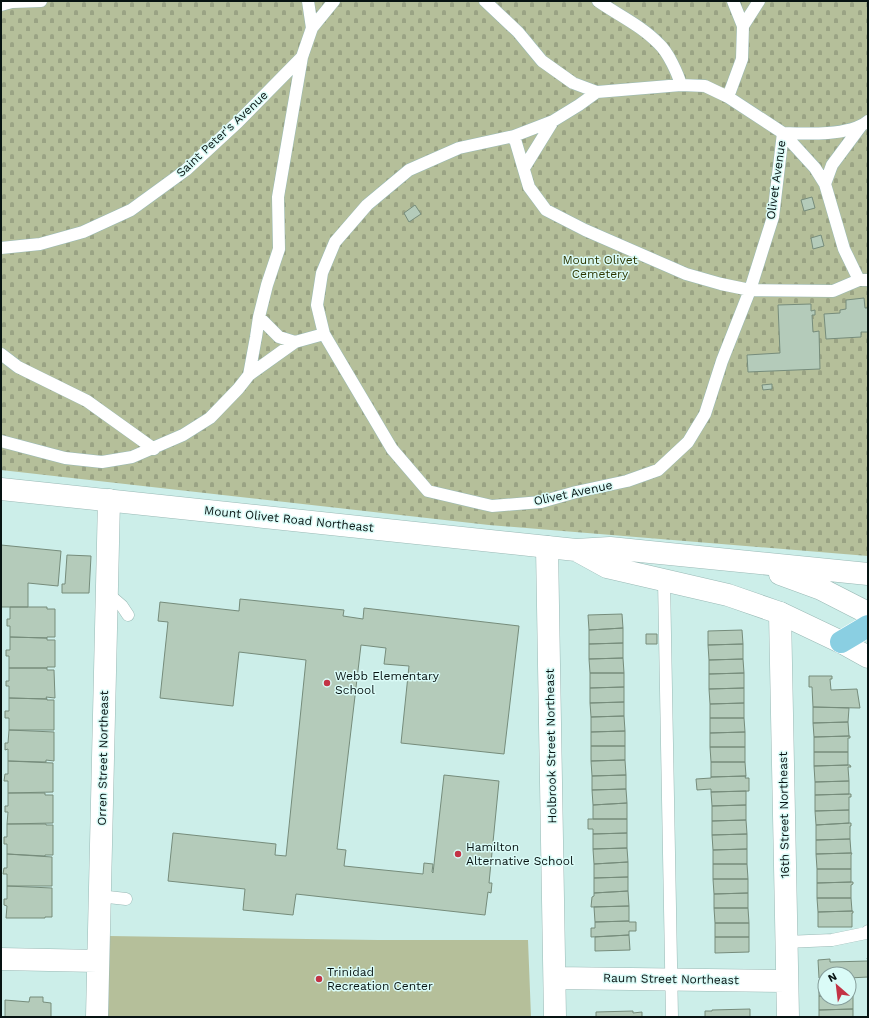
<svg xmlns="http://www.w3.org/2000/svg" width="869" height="1018" font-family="'Work Sans',sans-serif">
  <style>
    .cemetery { fill: url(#cemetery-stones) }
    .garden { fill: #b5bf9a }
    .building { fill: #b4cbba; stroke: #768c7b }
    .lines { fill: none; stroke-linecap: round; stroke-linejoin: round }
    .lane-casing { stroke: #99b9b5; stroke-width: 13 }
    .street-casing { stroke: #99b9b5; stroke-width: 23 }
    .secondary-casing { stroke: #99b9b5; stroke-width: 23 }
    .primary-casing { stroke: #fff; stroke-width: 23 }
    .lane { stroke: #fff; stroke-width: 12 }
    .street { stroke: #fff; stroke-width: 22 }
    .secondary { stroke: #fff; stroke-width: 22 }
    .primary { stroke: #8acfe2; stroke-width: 22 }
    .poi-dot { fill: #c33345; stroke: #dafbf7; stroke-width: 1.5 }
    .labels { text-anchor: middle; stroke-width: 3; stroke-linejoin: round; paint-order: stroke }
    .street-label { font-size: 12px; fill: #071312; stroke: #dafbf7 }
    .park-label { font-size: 12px; fill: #2d3600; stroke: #dafbf7 }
    .poi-label { font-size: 12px; fill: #071312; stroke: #dafbf7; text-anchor: start }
  </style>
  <defs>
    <pattern id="cemetery-stones" width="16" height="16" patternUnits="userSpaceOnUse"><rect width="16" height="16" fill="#b5bf9a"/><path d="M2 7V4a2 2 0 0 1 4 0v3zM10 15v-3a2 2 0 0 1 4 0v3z" fill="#9aa384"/></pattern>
  </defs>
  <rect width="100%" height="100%" fill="#cceee9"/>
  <path class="cemetery" d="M1,1H868V556L489,525L1,470Z"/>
  <path class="garden" d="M109,936L378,940H528L531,1017H107Z"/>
  <path class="building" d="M812,197L815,208L804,211L801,200Z
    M415,205L421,214L409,222L404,213Z
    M821,235L824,246L813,249L811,238Z
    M864,298L865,308H868V332H861V337L826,339L824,314L840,313V310L846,309V300Z
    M811,304V311L815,310V315H812L813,332L819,331L820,369L748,372L747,355L780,353L778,305Z
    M772,384V389L763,390L762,385Z
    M1,545L61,551L58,586L28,583V607H1Z
    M67,555L91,556L89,593H62V584H65Z
    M240,599L344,610L343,616L363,619L364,608L519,626L504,754L401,743L409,666L384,664L386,648L361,645L337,849L346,850L344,866L423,874L424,863L433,864L432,872L433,873L444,775L499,781L489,883H492L491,893L488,892L485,915L296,894L293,915L243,910L245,889L168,881L173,833L276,844L275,855L286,856L306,660L239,652L233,706L160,698L168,622L158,621L160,602L239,611Z
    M10,607H47V609H55V637H47V638L10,637V626H7V619H10Z
    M622,614L623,628L589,630L588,615Z
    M623,628V643L589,644V630Z
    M742,630L743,644L708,645V631Z
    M646,634H657V644H646Z
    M10,637L47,638V640H55V667H47V668H9V656H6V650H10Z
    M623,643V658L589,659V644Z
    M743,644V659L709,660L708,645Z
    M623,658L624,673H590L589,659Z
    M743,659L744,673L709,674V660Z
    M9,668H47V670H54L55,698L46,697L47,699L9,698V686H6V681H9Z
    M590,673H624V687L590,688Z
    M744,673V688L709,689V674Z
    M809,676H832V679H830L831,690L857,689L860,708L813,707L812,687H809Z
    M624,687V702L590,703V688Z
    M744,688V703L710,704L709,689Z
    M9,698L47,699V700H54V730H9V718H5V711H9Z
    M624,702V716L591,717L590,703Z
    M744,703V718H710V704Z
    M813,707L849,708L848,722L813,723Z
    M624,716L625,731L591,732V717Z
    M710,718H744L745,732L710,733Z
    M848,722L849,736L814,737L813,723Z
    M9,730L54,732V761L46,760V762L8,761V749L5,750V743H8Z
    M625,731V746H591V732Z
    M745,732V747H710V733Z
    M850,736V738H848V752H814V737Z
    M591,746H625V760L591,761Z
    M710,747H745V762H711Z
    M814,752H848V765L814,766Z
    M625,760L626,775L592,776L591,761Z
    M8,761L53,763V792L8,793V781H4L5,774H8Z
    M711,762H745L746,776L711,777Z
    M850,765L851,767H848L849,781L815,782L814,766Z
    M626,775V789L592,790V776Z
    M746,776L745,778H749V791L711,792V789L697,790L696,779L711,778V777Z
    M849,781V794L815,795V782Z
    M626,789L627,803L593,805L592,790Z
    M746,791V805L712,806L711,792Z
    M8,793H45V795H53V823L7,824L8,812H5V806H8Z
    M851,794V797H849V810L815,811V795Z
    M627,803V819H593V805Z
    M746,805V820L712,821V806Z
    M849,810V823L816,825L815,811Z
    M588,819H627V833L593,834V829H588Z
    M746,820L747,834L712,835V821Z
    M851,823V826H850V839L816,840V825Z
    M7,824H46V825H53V855H45V856L7,854V844H4V837H7Z
    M627,833V848L593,849V834Z
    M747,834V849L713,850L712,835Z
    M850,839L851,853L816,854V840Z
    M627,848L628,862L594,864L593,849Z
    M747,849V864H713V850Z
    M851,853H852L851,855V869H817L816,854Z
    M7,854L52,857V886H7V874H3L4,868H7Z
    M628,862V877L594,878V864Z
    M713,864H747L748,879H713Z
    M817,869H851V882L817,883Z
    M628,877V891L594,893V878Z
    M713,879H748V893L714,894Z
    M853,882V884L851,885V898H817V883Z
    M7,886L52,888V917H45V918H6L7,906L4,905V899H7Z
    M628,891L629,906L591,907L592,897L594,896V893Z
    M748,893V908H714V894Z
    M817,898H851L852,911L818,912Z
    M629,906V921L595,922L594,907Z
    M714,908H748L749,923H715Z
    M853,911V913H852V927H818V912Z
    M629,921V922H636V931H629V935L591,937V928H595V922Z
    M715,923H749V937H715Z
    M629,935L630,950L595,951V937Z
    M715,937H749V952L715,953Z
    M867,958H868V977L849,978V974H825V978H819L818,960L830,959V962L868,961Z
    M819,980H825V996H819Z
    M849,980H853V995H849Z
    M849,995H853V1009L819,1010V996H825V998H849Z
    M30,997H43V1002L51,1003V1017H5V1000L29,1002Z
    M750,1009V1017H705V1011H712V1010Z
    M853,1009V1017H819V1010Z
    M633,1011V1013L642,1012V1017H596V1012Z"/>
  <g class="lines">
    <defs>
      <path id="lane" d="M485,1L518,32L542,61L573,83L597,92L681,85L705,86L728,97L783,133L815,168L825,184
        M598,1C618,15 642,26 659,44C668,52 678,74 681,85
        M1,5L12,2L41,1
        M743,26L759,1
        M312,28L334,1
        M728,97L742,59L743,26L733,1
        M514,136L529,187L546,210L585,230L686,274L721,284L750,290L833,291L859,280H868
        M524,168L553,121
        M1,248L40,244L83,232L131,210L186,170L238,122L302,57
        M859,280L844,249L825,184L832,165L861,126
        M259,317L279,337L295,342
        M324,334L317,305L322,273L335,242L367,205L409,170L459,148L514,136L553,121L579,105L597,92
        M1,354L18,367L87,401L154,449
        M249,375L256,337L259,317L267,285L279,249L278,197L302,57L312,28L308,1
        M1,441L65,458L102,462L132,457L183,435L210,418L238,389L249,375L295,342L324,334L392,449L428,491L492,506L541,502L576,492L627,481L658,470L688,442L705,414L722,361L750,290L773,217L783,133C806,134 850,136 868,121
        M664,580L672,1017
        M107,593L122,606L128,615
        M99,896L126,899
        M786,942L832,940L866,933L868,931"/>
      <path id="street" d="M547,547L555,1017
        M780,613L788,1017
        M1,959L97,961
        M555,978L786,981
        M97,1017L109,500"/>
      <path id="secondary" d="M1,489L576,550L610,548L868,574
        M576,550L607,567L728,595L780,613L841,642L868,657
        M780,574L821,589L868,613"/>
      <path id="primary" d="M841,642L868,626"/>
    </defs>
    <use href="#lane" class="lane-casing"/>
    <use href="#street" class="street-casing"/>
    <use href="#secondary" class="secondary-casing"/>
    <use href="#primary" class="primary-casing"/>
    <use href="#lane" class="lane"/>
    <use href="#street" class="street"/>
    <use href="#secondary" class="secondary"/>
    <use href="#primary" class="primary"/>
  </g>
  <g class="poi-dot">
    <circle cx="327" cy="683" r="4"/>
    <circle cx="458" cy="854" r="4"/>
    <circle cx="319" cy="979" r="4"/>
  </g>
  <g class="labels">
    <g class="street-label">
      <text transform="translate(222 134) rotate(-43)" y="4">Saint Peter's Avenue</text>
      <text transform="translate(776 180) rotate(-82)" y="4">Olivet Avenue</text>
      <text transform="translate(573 493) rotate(-12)" y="4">Olivet Avenue</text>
      <text transform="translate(289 519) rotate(6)" y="4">Mount Olivet Road Northeast</text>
      <text transform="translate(551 746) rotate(-91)" y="4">Holbrook Street Northeast</text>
      <text transform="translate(103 758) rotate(-89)" y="4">Orren Street Northeast</text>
      <text transform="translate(784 815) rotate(-91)" y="4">16th Street Northeast</text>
      <text transform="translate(671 979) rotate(1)" y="4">Raum Street Northeast</text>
    </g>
    <g class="park-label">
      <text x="600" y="264">Mount Olivet<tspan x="600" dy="14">Cemetery</tspan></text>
    </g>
    <g class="poi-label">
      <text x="335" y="680">Webb Elementary<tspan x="335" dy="14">School</tspan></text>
      <text x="466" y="851">Hamilton<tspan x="466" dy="14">Alternative School</tspan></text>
      <text x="327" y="976">Trinidad<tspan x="327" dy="14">Recreation Center</tspan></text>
    </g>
  </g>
  <rect width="869" height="1018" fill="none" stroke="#071312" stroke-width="4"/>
  <g transform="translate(837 986) rotate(332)"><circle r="19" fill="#dafbf7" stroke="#869e9b"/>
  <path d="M0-3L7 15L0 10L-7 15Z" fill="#c33345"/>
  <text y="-6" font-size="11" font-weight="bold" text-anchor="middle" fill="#071312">N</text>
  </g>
</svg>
